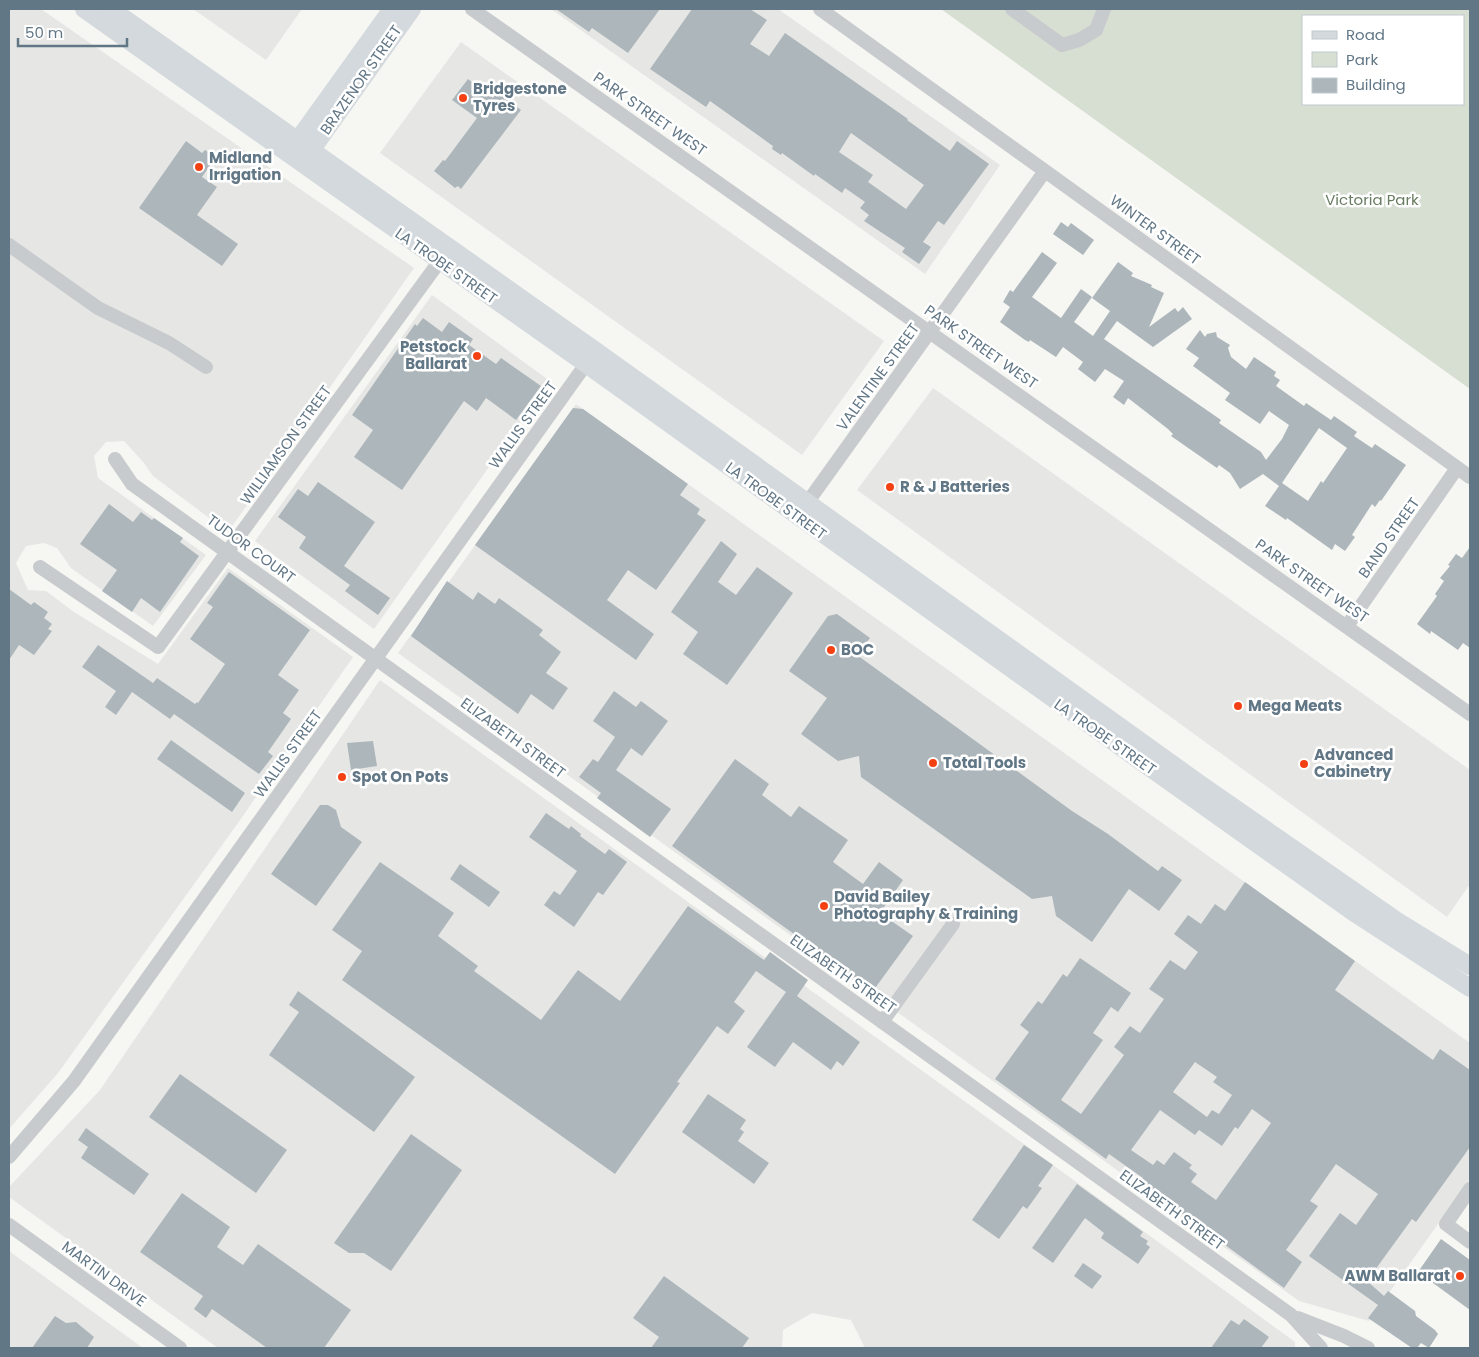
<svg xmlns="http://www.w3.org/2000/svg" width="1479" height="1357" font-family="Poppins,sans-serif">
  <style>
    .built { fill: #e6e7e5 }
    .green { fill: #d7ded2; fill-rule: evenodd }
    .building { fill: #adb6bb; fill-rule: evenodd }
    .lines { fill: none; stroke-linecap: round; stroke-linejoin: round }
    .minor { stroke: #c8cbce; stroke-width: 14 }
    .major { stroke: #d3d9dd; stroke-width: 18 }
    .poi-dot { fill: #f34114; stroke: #fff; stroke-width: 2 }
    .labels { text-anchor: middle; stroke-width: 5; stroke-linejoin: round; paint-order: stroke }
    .street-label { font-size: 15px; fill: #627786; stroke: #fff }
    .poi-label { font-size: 15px; font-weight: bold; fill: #627786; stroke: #fff; text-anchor: start }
    .park-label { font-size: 15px; fill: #687c61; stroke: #fff }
  </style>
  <rect width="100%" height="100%" fill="#f6f6f2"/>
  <path class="built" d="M9,9H41L414,268L228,532L153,476L144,463L124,441L106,442L94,456L98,478L206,555L153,626L71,568L57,548L44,543L26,546L16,563L28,590L46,591L74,612L158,664L228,568L353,657L238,823L58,1073L9,1129Z
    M193,9H302L266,60Z
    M551,9H778L1000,165L925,274Z
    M461,42L884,341L802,455L380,153Z
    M432,295L550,381L374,629L255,541Z
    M933,388L1470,770V884L1447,917L857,490Z
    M576,404L1470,1043V1179L1369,1321L1299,1301L398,653Z
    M380,680L1053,1165L1295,1342V1348H865L851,1320L812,1313L783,1330L782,1348H218L9,1197V1187L100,1090Z
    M9,1251L143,1348H9Z"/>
  <path class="green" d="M941,9H1470V389ZM1303,16H1463V104H1303Z"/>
  <path class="building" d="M556,9H660L628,53L592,28L589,32Z
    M692,9H750L767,20L750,44L769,56L785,33L908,119L907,120L950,151L957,141L989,164L944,225L938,221L923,242L931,247L919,264L902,252L905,248L864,221L869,215L860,208L865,202L845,188L842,193L815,174L814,176L782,153L781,155L772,149L773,146L710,101L706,107L650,69ZM851,133L924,185L906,209L868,182L873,175L839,152Z
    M468,79L493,98L497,92L521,110L461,189L458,186L455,188L434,171L443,160L445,161L477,118L452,100Z
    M186,141L202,153L205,150L216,157L202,177L217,187L197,215L238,244L222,266L139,208Z
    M1061,222L1068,227L1071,223L1094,240L1083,255L1053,234Z
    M1042,252L1057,263L1032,297L1061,318L1081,289L1092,297L1074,322L1093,336L1110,311L1092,298L1118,262L1133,273L1131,276L1152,285L1151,287L1164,293L1149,327L1175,308L1178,312L1183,307L1192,319L1153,347L1117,321L1104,339L1221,420L1219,423L1261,452L1266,460L1282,439L1289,425L1269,411L1260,424L1225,400L1230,393L1193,366L1199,358L1186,349L1200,330L1205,337L1207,334L1216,332L1217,337L1230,345L1228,348L1231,357L1246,369L1254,357L1276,372L1274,376L1280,380L1276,386L1304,406L1306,403L1331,420L1334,416L1357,432L1354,436L1372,448L1375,444L1406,465L1381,501L1380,500L1375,507L1372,504L1352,535L1355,537L1345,551L1335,544L1332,550L1287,518L1286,520L1265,506L1279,486L1263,474L1240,489L1230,473L1219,465L1217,468L1171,436L1173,434L1168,429L1128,398L1124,405L1113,397L1124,381L1105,369L1095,382L1078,369L1083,362L1063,347L1056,357L1030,340L1029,342L1025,340L1000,322L1010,307L1003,302L1010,290L1013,292ZM1319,428L1347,448L1323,483L1321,481L1308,501L1282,483Z
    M423,318L442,332L449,322L473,339L469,345L496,364L501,358L541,386L516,420L486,398L477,411L464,401L402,490L354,457L373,430L352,415L415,324L417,326Z
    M573,408L583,409L688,484L680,495L700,509L697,514L706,520L656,590L628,570L607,600L654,634L636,660L475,545Z
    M318,482L375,522L344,566L390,598L378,615L345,591L350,585L299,548L306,537L278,517L298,489L308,496Z
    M109,504L133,522L141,512L152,520L154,518L183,538L180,542L199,556L160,612L141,598L132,612L102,591L117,570L80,544Z
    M721,541L737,554L718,582L736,595L757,567L793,593L727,685L683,654L698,632L671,612Z
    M1470,547V648L1463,643L1458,650L1431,631L1430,634L1417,624L1437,596L1435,594L1444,581L1440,578L1450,566L1448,565L1456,554L1462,558Z
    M229,572L310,630L278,675L299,690L283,713L291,719L268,752L273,756L259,774L174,714L170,719L132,692L116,715L105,707L116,691L82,667L98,645L153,683L157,678L195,704L197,702L198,703L225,664L190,639L213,607L207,603Z
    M447,581L473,600L478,592L495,604L499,598L543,630L539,635L561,652L546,673L568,688L553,710L531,694L518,714L411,636Z
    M9,589L31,605L34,602L48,612L44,618L52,624L48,629L52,631L34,655L19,645L9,660Z
    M837,614L870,638L857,655L1072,811L1108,834L1158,871L1162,866L1182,880L1159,911L1129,889L1092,942L1056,916L1052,896L1032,899L861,777L859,756L838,761L801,734L827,698L789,671L828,616Z
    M614,691L636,707L641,701L668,721L642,756L631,748L616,770L671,809L650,837L597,798L601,793L579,777L593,759L598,762L615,737L593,721Z
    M171,740L245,793L232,812L157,759Z
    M373,741L377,766L351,770L347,743Z
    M735,759L769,784L762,795L791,817L799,806L848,840L833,862L863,884L879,862L903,880L880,913L913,936L873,991L672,846Z
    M320,805H328L336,810L341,827L362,842L316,906L271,874Z
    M546,813L569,829L571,826L581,834L580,836L605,854L609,849L627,862L603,895L598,892L574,927L544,905L554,891L560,895L577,871L529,837Z
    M380,862L454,913L438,936L478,966L474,971L541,1020L578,970L620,1001L688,906L764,960L770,952L808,980L797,996L860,1042L843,1066L837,1061L831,1070L793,1042L775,1067L747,1047L786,992L756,971L734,1002L745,1011L728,1034L717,1026L677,1082L680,1083L615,1174L342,980L362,951L332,930Z
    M460,864L500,892L489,907L450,879Z
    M1245,882L1355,961L1335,990L1433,1060L1440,1049L1470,1070V1147L1416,1222L1412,1219L1367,1281L1384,1296L1388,1291L1415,1311L1416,1316L1435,1330L1438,1334L1429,1348L1421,1343L1417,1348H1412L1368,1318L1378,1305L1309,1256L1340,1213L1356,1225L1378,1194L1336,1164L1310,1201L1318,1206L1286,1250L1302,1262L1284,1288L1140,1183L1143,1178L1109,1154L1106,1159L995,1079L1029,1032L1020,1025L1038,1001L1042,1004L1063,974L1067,977L1080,958L1131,993L1118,1012L1111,1007L1093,1033L1103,1040L1061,1100L1081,1114L1124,1055L1114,1047L1130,1026L1140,1033L1164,999L1149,989L1170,960L1185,970L1198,952L1174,934L1188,915L1201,924L1215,904L1225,911ZM1195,1062L1217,1077L1213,1082L1232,1095L1219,1114L1212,1110L1207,1117L1173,1092ZM1252,1109L1271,1123L1216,1200L1191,1182L1197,1174L1189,1168L1192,1165L1174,1152L1164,1165L1157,1160L1153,1165L1131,1150L1160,1110L1195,1135L1199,1130L1222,1146L1235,1127L1238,1129Z
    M298,991L415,1077L374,1132L269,1055L299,1012L289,1005Z
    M180,1074L287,1150L256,1193L149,1117Z
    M708,1094L746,1120L740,1129L744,1132L738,1141L769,1163L754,1184L682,1132Z
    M86,1128L149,1174L134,1195L81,1158L88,1147L78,1140Z
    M411,1134L462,1170L391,1271L364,1253H349L334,1243Z
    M1024,1145L1053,1165L1038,1186L1042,1188L1027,1209L1023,1206L999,1239L972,1220Z
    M1077,1184L1143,1232L1140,1236L1148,1241L1146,1244L1150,1247L1138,1264L1101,1238L1104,1233L1085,1218L1053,1263L1032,1248Z
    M182,1193L230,1227L217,1247L243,1265L258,1244L351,1310L324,1348H267L212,1309L206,1318L194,1309L203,1296L140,1252Z
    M1441,1239L1470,1260V1310L1418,1272Z
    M1083,1263L1102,1276L1092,1289L1074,1276Z
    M664,1276L749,1338L742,1348H651L659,1337L633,1318Z
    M55,1316L66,1323L76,1322L94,1337L87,1348H32Z
    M1244,1319L1269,1337L1261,1348H1211L1231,1320L1239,1325Z"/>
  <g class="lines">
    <path class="minor" d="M472,9L1470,714
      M820,9L1470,477
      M1012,9L1062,45L1079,40L1096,30L1104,9
      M9,245L98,308L169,343L206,367
      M115,459L132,484L1291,1315L1321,1348
      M807,503L1045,171
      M40,567L158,647L439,262
      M1347,626L1457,468
      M882,1022L953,924
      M9,1157L74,1081L586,364
      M1470,1189L1446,1224L1470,1242
      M9,1225L180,1348
      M1298,1318L1344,1336L1368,1348"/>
    <path class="major" d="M84,9L586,364L1146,765L1353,912L1470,988
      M111,9L596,351L1200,784L1397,921L1470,966
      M290,151L392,9
      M305,159L412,9"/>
  </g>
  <g class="poi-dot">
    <circle cx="463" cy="98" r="5"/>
    <circle cx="199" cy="167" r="5"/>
    <circle cx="477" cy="356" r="5"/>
    <circle cx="890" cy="487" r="5"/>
    <circle cx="831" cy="650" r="5"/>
    <circle cx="1238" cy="706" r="5"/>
    <circle cx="933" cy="763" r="5"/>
    <circle cx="1304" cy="764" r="5"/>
    <circle cx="342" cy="777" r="5"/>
    <circle cx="824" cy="906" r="5"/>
    <circle cx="1460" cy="1276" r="5"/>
  </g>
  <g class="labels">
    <g class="street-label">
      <text transform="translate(361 80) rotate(-55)" y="5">BRAZENOR STREET</text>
      <text transform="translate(650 114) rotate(35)" y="5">PARK STREET WEST</text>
      <text transform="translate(1155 230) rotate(36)" y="5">WINTER STREET</text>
      <text transform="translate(446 266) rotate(35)" y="5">LA TROBE STREET</text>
      <text transform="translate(981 347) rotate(35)" y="5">PARK STREET WEST</text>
      <text transform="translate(878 377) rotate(-54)" y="5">VALENTINE STREET</text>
      <text transform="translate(523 425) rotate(-54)" y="5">WALLIS STREET</text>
      <text transform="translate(286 445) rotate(-54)" y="5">WILLIAMSON STREET</text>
      <text transform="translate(776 501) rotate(36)" y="5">LA TROBE STREET</text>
      <text transform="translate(1389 538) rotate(-55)" y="5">BAND STREET</text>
      <text transform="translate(251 549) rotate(36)" y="5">TUDOR COURT</text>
      <text transform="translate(1312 581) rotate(35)" y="5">PARK STREET WEST</text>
      <text transform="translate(1105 737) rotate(35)" y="5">LA TROBE STREET</text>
      <text transform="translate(513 738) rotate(36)" y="5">ELIZABETH STREET</text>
      <text transform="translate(288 754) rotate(-54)" y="5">WALLIS STREET</text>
      <text transform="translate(843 974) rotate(35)" y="5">ELIZABETH STREET</text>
      <text transform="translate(1172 1210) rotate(36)" y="5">ELIZABETH STREET</text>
      <text transform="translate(104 1274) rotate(36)" y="5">MARTIN DRIVE</text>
    </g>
    <g class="poi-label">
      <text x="473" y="94">Bridgestone<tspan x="473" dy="17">Tyres</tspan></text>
      <text x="209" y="163">Midland<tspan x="209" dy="17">Irrigation</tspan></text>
      <text x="467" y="352" text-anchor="end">Petstock<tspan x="467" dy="17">Ballarat</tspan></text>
      <text x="900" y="492">R &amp; J Batteries</text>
      <text x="841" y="655">BOC</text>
      <text x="1248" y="711">Mega Meats</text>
      <text x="1314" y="760">Advanced<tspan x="1314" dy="17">Cabinetry</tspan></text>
      <text x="943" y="768">Total Tools</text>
      <text x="352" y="782">Spot On Pots</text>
      <text x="834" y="902">David Bailey<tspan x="834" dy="17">Photography &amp; Training</tspan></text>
      <text x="1450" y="1281" text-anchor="end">AWM Ballarat</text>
    </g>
    <g class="park-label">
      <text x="1372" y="205">Victoria Park</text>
    </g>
  </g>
  <rect width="1479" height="1357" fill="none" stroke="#627786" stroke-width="20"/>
  <rect x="1302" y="15" width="162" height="90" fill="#ffffff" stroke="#c0c9cf"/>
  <rect x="1312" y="31" width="25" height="8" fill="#d3d9dd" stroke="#c0c9cf"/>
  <text x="1346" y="40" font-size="15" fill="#627786">Road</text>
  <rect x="1312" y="52" width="25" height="15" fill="#d7ded2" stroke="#c0c9cf"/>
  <text x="1346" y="65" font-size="15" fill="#627786">Park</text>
  <rect x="1312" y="78" width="25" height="15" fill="#adb6bb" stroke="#c0c9cf"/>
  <text x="1346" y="90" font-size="15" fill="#627786">Building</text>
  <path d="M18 38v8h109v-8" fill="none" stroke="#627786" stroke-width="2.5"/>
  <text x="25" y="38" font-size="15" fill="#627786" stroke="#ffffff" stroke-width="4" paint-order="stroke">50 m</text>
</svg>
